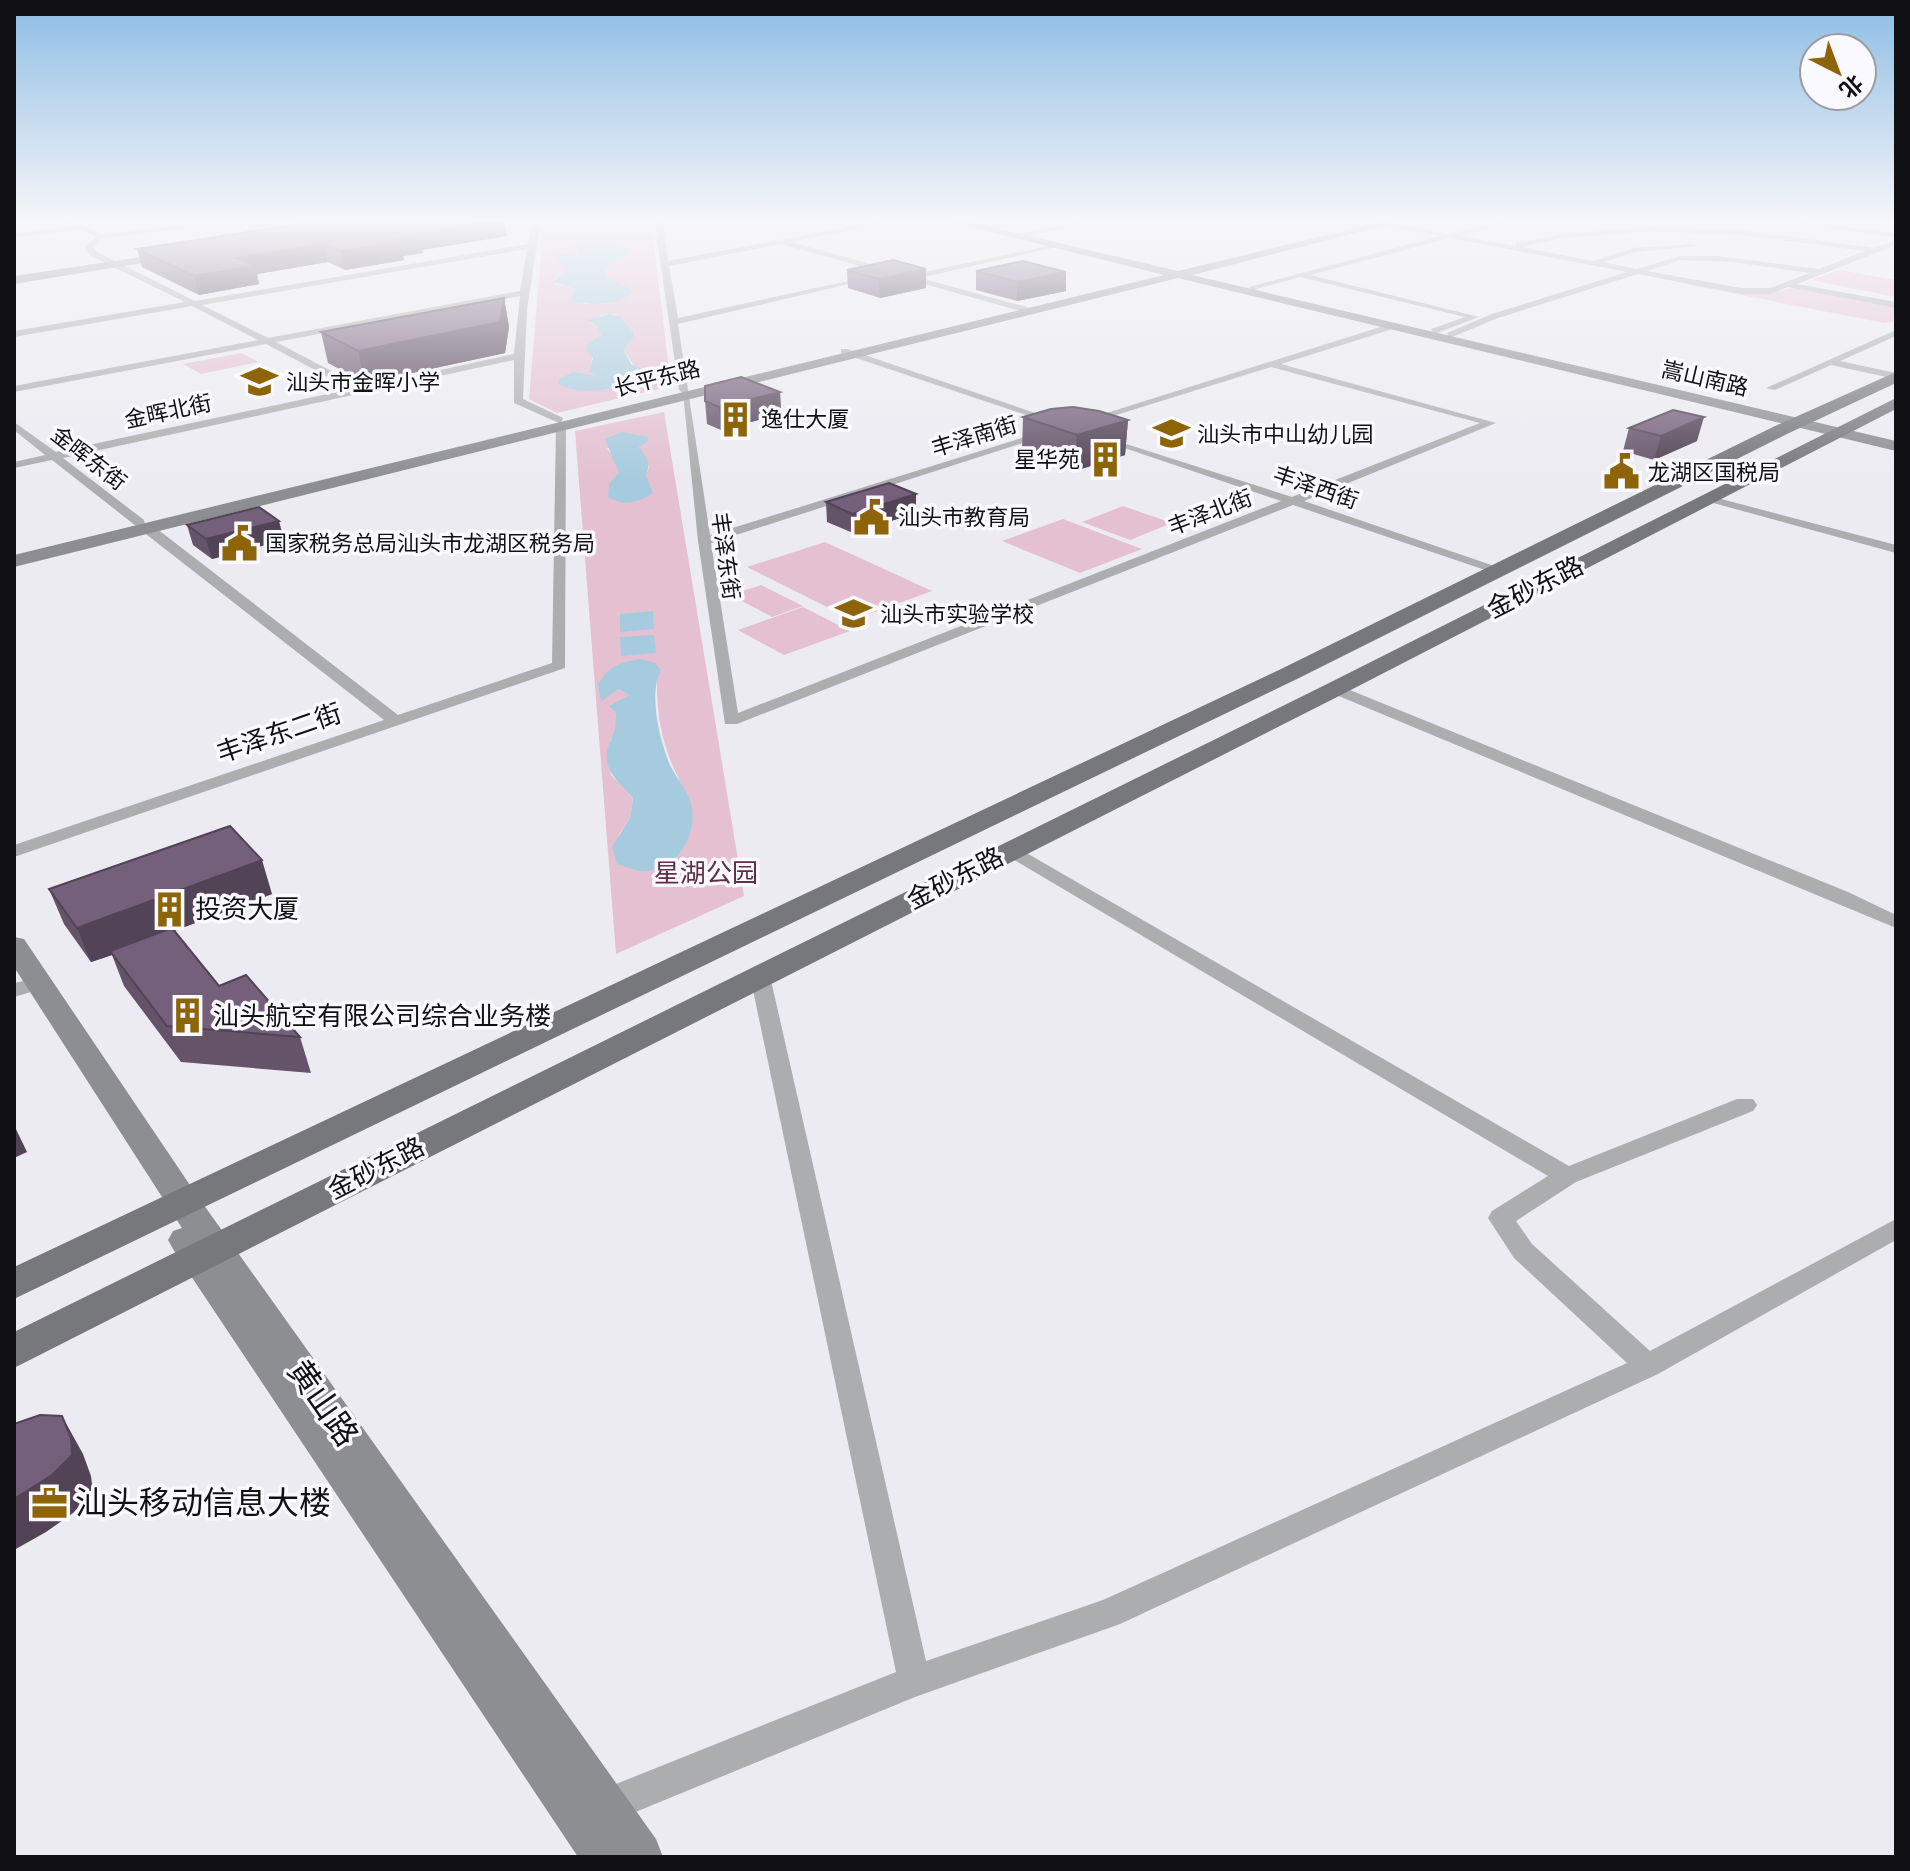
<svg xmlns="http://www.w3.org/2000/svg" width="1910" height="1871" font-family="Manrope,'Noto Sans SC',sans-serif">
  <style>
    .green { fill: #e4c0d0; fill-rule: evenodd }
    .water { fill: #a6cbde }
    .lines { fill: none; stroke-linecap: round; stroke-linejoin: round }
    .street { fill: #acadaf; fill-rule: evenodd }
    .secondary { fill: #8c8e92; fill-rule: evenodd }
    .primary { fill: #76787c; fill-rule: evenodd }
    .wall { fill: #65536a }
    .shaded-wall { fill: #524356 }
    .building { fill: #75607b; stroke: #524356; stroke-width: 2 }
    .labels { text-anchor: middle; stroke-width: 7; stroke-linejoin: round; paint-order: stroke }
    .far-street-label { font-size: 22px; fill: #111113; stroke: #f9f9ff }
    .far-poi-label { font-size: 22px; fill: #111113; stroke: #f9f9ff; text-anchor: start }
    .street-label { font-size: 26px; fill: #111113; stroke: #f9f9ff }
    .park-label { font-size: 26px; fill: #5f2e47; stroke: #f9f9ff }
    .poi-label { font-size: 26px; fill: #111113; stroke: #f9f9ff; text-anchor: start }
    .near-street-label { font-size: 32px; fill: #111113; stroke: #f9f9ff }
    .near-poi-label { font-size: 32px; fill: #111113; stroke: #f9f9ff; text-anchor: start }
  </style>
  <rect width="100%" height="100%" fill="#ecebf1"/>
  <path class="green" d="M544,219H599V232L621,233L627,230L622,226L629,219H651L671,386L557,413L529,399ZM597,242L627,247L630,254L611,263L605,270L607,278L620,284L612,303L585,304L570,298L578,290L555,284V279L567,269L565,254L578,258L582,257L579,251ZM616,314L635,335L624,350L642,378L610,388H567L587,374L595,377L602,375L590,372L595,340L601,335L597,326L590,323L601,315Z
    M1839,270L1896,280V297L1811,280Z
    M1689,283L1773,292L1793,288L1895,307L1893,322L1884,323L1685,284Z
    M241,353L259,362L201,374L183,364Z
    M664,412L744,896L616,954L575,431ZM639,447L649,467L646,476L619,473L617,463L607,448ZM657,678C656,726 666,758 690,800L618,836L630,818L633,798L611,775L610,741L617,729L615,711L631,695L618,689L606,695L600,694L598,685Z
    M1123,506L1172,523L1130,540L1082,522Z
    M1063,519L1142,549L1080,573L1002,541Z
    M825,542L932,591L853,620L747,567Z
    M761,585L803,606L772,617L731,595Z
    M803,607L850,631L784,655L738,630Z"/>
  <path class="water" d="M590,241L630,248V254L611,263L605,270L607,278L628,287L632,293C615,306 595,305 575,302L570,298L577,290L553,282L567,269L553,256L565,254L579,258V251L570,245Z
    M609,314L620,316L635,335L624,350L631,364L644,370L642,378C618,389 583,397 558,384L559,379L573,372L600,376L589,372L593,358L586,350L587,345L601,335L597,326L587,320Z
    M622,432L648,437V441L639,447C647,458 651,463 646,476L653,493C640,502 622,507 608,497L609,484L619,473L605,439Z
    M653,611L654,629L620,632V614Z
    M654,635L656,653L621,656L620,637Z
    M641,659L655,663L661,670C648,694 660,741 670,765C676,778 687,789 691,803C698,833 680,868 647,871C638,872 626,867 617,864L612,847L630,818L633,798C618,782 599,767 610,742C615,730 617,725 615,711L609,706L630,695L618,689L601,702L598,685C608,666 621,662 641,659Z"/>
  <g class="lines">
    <path class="street" d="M58,219H68L102,234L246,219L102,239L93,247L97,252L195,301L528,244L533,219H541L527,309L523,399L563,418L561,423L566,426L565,668L14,857V845L384,720L142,531V526H136L52,460L14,468V462L45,455L14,430V422L56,452L351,389L266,344L14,392V386L258,340L192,306L14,337V331L185,302L91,256L85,247L96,237L80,229L14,238V234L72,226ZM527,249L520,291L268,338L202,305ZM520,296L514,354L362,387L276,342ZM514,360V403L559,423L556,426L552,663L398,715L152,525H145L144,520L63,458Z
      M654,219H662L668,261L890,219H905L791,242L910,275L1057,244L1061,246L920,278L1034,309L1031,314L781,244L669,266L678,318L875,275L879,277L678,324L710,535L1041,432L1051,434L711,543L738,713L1281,501L1098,439V435L1292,497L1480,423L1271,367L1087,424L1078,422L1393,323L1396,328L1281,364L1496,423L1304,501L1509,571L1497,574L1293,505L737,724H725L698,541L683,393L679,390Z
      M1090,219H1104L1017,238L1013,236Z
      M1336,219L1370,224L1366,226Z
      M1507,219H1519L1460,236L1516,246V243L1563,234L1651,227L1740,230L1874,248L1896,240V245L1797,284L1896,302V308L1788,287L1771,294H1741L1638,274L1498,318L1450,338L1447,333L1492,314L1627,272L1450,238L1310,275L1479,317L1434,334L1431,329L1465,317L1300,277L1253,290L1249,287L1440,236L1384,226V222L1450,234ZM1651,231L1740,235L1865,251L1819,269L1716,256H1680L1637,269L1603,262L1635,252L1698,246L1694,244L1634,248L1593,261L1521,247L1563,238ZM1681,260L1733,262L1810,273L1770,288H1741L1647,271Z
      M1773,219L1896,233V237L1777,221Z
      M1896,330V336L1840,361L1896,373V379L1831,365L1775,390L1766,388Z
      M841,349H847L1062,422L1053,424L841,353Z
      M1706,495L1896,545V553L1706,501Z
      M1335,684L1848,892L1896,915V928L1329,692V686Z
      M1011,844L1569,1166L1737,1099H1753L1757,1105L1753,1111L1576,1182L1516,1221L1532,1244L1650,1351L1896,1219V1240L1658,1374L1120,1624L915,1697L604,1825L591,1820L586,1807L591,1794L896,1672L750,976L753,972H767L770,976L926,1661L1103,1600L1627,1363L1514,1258L1488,1218L1492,1211L1548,1176L1004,854L1002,850Z
      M24,981L34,987L31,992L14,997V983Z"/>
    <path class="secondary" d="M939,219H956L1178,271L1393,219H1410L1192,275L1896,441V451L1178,278L14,567V555L1164,275Z
      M175,252L181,255L179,257L14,284V276Z
      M14,937L24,939L196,1194L656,1839L663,1857H578L173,1249L168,1240L173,1231L182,1228L14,967Z"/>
    <path class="primary" d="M1896,372V383L1787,434L1297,679L14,1299V1267L1281,669L1775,426Z
      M1896,398V409L1343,694L14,1368V1332L1327,684Z"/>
  </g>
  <path class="wall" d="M504,219L507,236L422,250L423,253L403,256L404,260L345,270L328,262L257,274L259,284L199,295L142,267L137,249L341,222Z
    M847,270L926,288L880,298L848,288Z
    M976,271L1066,291L1017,301L976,290Z
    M504,298L509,327L505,353L365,383L328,363L321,332Z
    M780,392L781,414L721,430L707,424L705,401Z
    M1023,417L1128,420L1125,455L1075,471L1022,452Z
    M1629,428L1697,441L1654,460L1623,451Z
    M916,494V513L853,533L827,522L826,502Z
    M187,525L284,540L212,559L193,545Z
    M49,889L272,894L174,931L219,986L300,1037L311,1073L181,1062L124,986L112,955L91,962L64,924Z"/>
  <path class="shaded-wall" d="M504,219L507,236L422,250L423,253L403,256L404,260L345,270L341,251L415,234Z
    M324,244L328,262L257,274L259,284L199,295L194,276L236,258Z
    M926,269V288L880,298L879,279Z
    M1066,272V291L1017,301V282Z
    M504,298L509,327L505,353L365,383L358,351Z
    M780,392L781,414L721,430L719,407Z
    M1704,417L1697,441L1654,460L1661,436Z
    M1128,420L1125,455L1075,471L1077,435Z
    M916,494V513L853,533L852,514Z
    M279,521L284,540L212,559L206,539Z
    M262,860L272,894L113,954L110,951L112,955L91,962L77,928Z
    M14,1125L27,1152L14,1158Z
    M62,1416L83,1454L91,1476L93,1493L73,1513L46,1532L14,1550V1499Z"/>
  <path class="building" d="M333,219L341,222L367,219H504L415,234L419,235L393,239L400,242L341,251L324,244L236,258L255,266L194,276L137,249Z
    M893,260L926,269L879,279L847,270Z
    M1023,261L1066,272L1017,282L976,271Z
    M504,298L500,322L358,351L321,332Z
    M741,377L780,392L719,407L705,401V386Z
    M1073,407L1099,411L1128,420L1077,435L1023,417L1051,409Z
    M1673,410L1704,417L1661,436L1629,428Z
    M889,483L916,494L852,514L826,502Z
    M259,507L279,521L206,539L187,525Z
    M230,826L262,860L77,928L49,889Z
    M172,928L219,986L246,975L300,1037L167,1026L110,951Z
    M40,1415L62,1416L71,1438L72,1455L52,1475L14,1499V1424Z"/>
  <linearGradient id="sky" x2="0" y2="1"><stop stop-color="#8dbde4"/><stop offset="0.46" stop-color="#f6f6f9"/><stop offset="1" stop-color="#f6f6f9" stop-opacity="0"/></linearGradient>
  <rect width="1910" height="481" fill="url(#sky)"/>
  <defs>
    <symbol id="school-bare" viewBox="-9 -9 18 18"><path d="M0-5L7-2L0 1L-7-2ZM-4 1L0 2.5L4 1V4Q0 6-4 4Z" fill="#8d6407" stroke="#f9f9ff" stroke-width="2.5" paint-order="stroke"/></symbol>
    <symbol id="building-bare" viewBox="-9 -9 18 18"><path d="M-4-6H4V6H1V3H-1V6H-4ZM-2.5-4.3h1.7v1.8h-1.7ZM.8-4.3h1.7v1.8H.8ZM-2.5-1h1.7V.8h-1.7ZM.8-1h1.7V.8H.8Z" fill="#8d6407" stroke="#f9f9ff" stroke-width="2.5" paint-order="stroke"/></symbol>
    <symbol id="civic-bare" viewBox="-9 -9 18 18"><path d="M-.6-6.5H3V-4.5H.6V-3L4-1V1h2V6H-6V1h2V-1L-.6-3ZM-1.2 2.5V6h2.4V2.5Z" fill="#8d6407" stroke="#f9f9ff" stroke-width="2.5" paint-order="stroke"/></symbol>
    <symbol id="office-bare" viewBox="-9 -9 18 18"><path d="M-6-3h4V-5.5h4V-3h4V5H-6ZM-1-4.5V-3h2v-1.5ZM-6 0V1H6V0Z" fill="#8d6407" stroke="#f9f9ff" stroke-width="2.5" paint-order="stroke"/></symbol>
  </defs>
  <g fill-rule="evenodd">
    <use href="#school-bare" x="234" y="356" width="51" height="51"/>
    <use href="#building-bare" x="710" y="394" width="51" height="51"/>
    <use href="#school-bare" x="1146" y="408" width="51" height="51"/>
    <use href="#building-bare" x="1080" y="434" width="51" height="51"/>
    <use href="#civic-bare" x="1596" y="446" width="51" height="51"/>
    <use href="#civic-bare" x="846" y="492" width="51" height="51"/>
    <use href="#civic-bare" x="214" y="518" width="51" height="51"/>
    <use href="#school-bare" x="828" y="588" width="51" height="51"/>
    <use href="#building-bare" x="144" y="884" width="51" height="51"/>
    <use href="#building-bare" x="162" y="990" width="51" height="51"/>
    <use href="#office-bare" x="24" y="1478" width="51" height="51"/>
  </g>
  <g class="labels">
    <g class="far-street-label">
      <text transform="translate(657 378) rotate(-14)" y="8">长平东路</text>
      <text transform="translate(1705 378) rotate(13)" y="8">嵩山南路</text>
      <text transform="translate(168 411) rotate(-12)" y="8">金晖北街</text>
      <text transform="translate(974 436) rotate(-17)" y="8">丰泽南街</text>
      <text transform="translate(89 458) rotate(38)" y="8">金晖东街</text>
      <text transform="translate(1316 487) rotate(19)" y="8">丰泽西街</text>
      <text transform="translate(1210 512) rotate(-21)" y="8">丰泽北街</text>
      <text transform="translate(726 556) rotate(82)" y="8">丰泽东街</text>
    </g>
    <g class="far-poi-label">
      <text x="286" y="390">汕头市金晖小学</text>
      <text x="761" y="427">逸仕大厦</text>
      <text x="1197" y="442">汕头市中山幼儿园</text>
      <text x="1080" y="467" text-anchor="end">星华苑</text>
      <text x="1648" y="480">龙湖区国税局</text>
      <text x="898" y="525">汕头市教育局</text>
      <text x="265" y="551">国家税务总局汕头市龙湖区税务局</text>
      <text x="880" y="622">汕头市实验学校</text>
    </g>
    <g class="street-label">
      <text transform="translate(1535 587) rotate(-27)" y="9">金砂东路</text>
      <text transform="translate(279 733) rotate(-19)" y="9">丰泽东二街</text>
      <text transform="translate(955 878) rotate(-27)" y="9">金砂东路</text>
      <text transform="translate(376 1168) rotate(-27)" y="9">金砂东路</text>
    </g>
    <g class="park-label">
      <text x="706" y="882">星湖公园</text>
    </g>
    <g class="poi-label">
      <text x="195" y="918">投资大厦</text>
      <text x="213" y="1025">汕头航空有限公司综合业务楼</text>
    </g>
    <g class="near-street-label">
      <text transform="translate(323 1403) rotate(55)" y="11">黄山路</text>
    </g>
    <g class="near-poi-label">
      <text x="75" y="1514">汕头移动信息大楼</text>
    </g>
  </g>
  <rect width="1910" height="1871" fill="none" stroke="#111113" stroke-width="32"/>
  <g transform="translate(1838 72) rotate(138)"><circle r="38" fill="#f9f9ff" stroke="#9c9ca1" stroke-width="2"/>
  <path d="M0-6L14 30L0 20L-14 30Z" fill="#8d6407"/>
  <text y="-12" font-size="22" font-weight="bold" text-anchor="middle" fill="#111113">北</text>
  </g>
</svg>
